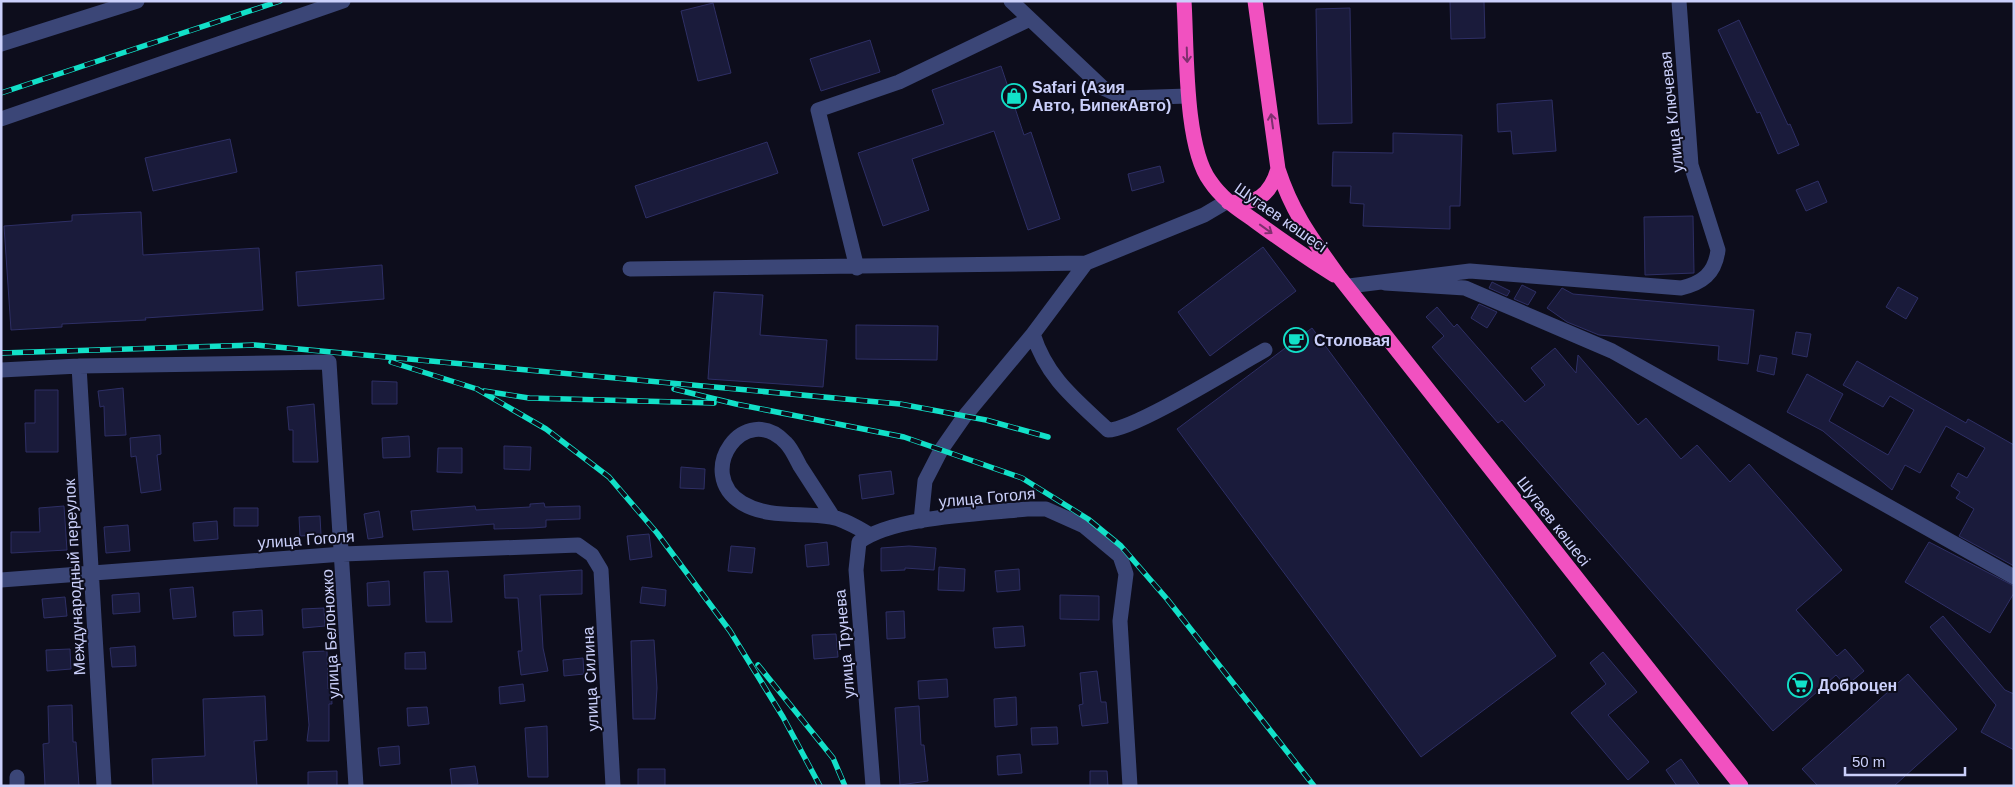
<svg xmlns="http://www.w3.org/2000/svg" width="2015" height="787" font-family="Helvetica,sans-serif">
  <style>
    .building { fill: #1a1b3b; stroke: #2e2f65 }
    .lines { fill: none; stroke-linecap: round; stroke-linejoin: round }
    .minor { stroke: #3b4677; stroke-width: 15 }
    .highway { stroke: #f151c0; stroke-width: 15 }
    .rail-casing { stroke: #12e0c8; stroke-width: 5.5 }
    .rail { stroke: #0d0d1c; stroke-width: 4; stroke-dasharray: 11; stroke-linecap: butt }
    .oneway { stroke: #7f2f6e }
    .labels { text-anchor: middle; stroke-width: 4; stroke-linejoin: round; paint-order: stroke }
    .poi-label { font-size: 16px; font-weight: bold; fill: #cbd0fb; stroke: #0d0d1c; text-anchor: start }
    .street-label { font-size: 16px; fill: #cbd0fb; stroke: #0d0d1c }
  </style>
  <rect width="100%" height="100%" fill="#0d0d1c"/>
  <path class="building" d="M1450,1H1484L1485,38L1451,39Z
    M713,3L731,73L698,81L681,11Z
    M1350,8L1352,123L1318,124L1316,9Z
    M1739,20L1788,125L1790,124L1799,145L1778,154L1760,112L1757,113L1718,30Z
    M870,40L880,72L821,91L810,59Z
    M1001,66L1024,135L1031,132L1060,219L1028,230L994,131L912,159L929,210L883,226L858,153L944,124L932,90Z
    M1552,100L1556,151L1513,154L1511,131L1498,132L1497,104Z
    M1393,133L1462,135L1460,206H1450V229L1363,226L1364,204L1350,203L1351,186H1332L1333,152L1393,153Z
    M230,139L237,172L153,191L145,158Z
    M767,142L778,173L646,218L635,186Z
    M1160,166L1164,182L1132,191L1128,174Z
    M1818,181L1827,202L1806,211L1796,190Z
    M141,212L143,255L259,248L263,310L145,318L146,320L62,324V327L11,330L4,226L72,221V215Z
    M1693,216L1694,273L1645,275L1644,217Z
    M1263,247L1296,291L1210,356L1178,312Z
    M382,265L384,299L298,306L296,272Z
    M1492,282L1510,291L1507,296L1489,288Z
    M1522,285L1536,292L1528,305L1514,299Z
    M1898,287L1918,298L1906,319L1886,307Z
    M1562,288L1573,294L1754,310L1748,364L1718,360L1719,346L1599,335L1567,322L1547,308Z
    M714,292L763,295L760,335L827,340L823,387L708,379Z
    M1479,304L1497,312L1487,328L1471,318Z
    M1437,307L1454,327L1457,324L1525,402L1545,385L1531,368L1555,348L1576,373L1578,355L1638,425L1646,418L1681,459L1697,445L1730,482L1749,464L1842,570L1796,610L1837,656L1845,649L1864,671L1846,686L1836,675L1773,731L1502,420L1498,423L1432,347L1444,336L1426,317Z
    M856,325L938,326L937,360L856,359Z
    M1312,328L1556,656L1421,757L1177,429Z
    M1796,332L1811,334L1807,357L1792,354Z
    M1760,355L1777,358L1774,375L1757,371Z
    M1857,361L1966,423L1968,419L2014,445V566L1959,536L1974,509L1956,498L1960,492L1951,486L1958,473L1967,478L1985,448L1946,426L1920,473L1905,465L1892,490L1823,431L1787,412L1807,374L1843,394L1829,421L1888,455L1914,410L1890,396L1883,407L1843,385Z
    M372,381L397,382V404H372Z
    M123,388L126,435L105,436L104,406L100,407L98,391Z
    M35,390H58V452H26L25,423H35Z
    M314,404L318,462H293V430H289L287,407Z
    M160,435L161,454L157,455L161,490L141,493L136,456L131,457L130,438Z
    M409,436L410,457L383,458L382,438Z
    M504,446L531,447L530,470L504,469Z
    M438,448H462V473L437,472Z
    M681,467L705,469L704,489L680,488Z
    M891,471L894,494L862,499L859,475Z
    M544,503L545,507L580,506V519L546,520V527L532,528L494,529V524L413,530L411,511L475,506L476,510L530,507V504Z
    M64,506L67,550L11,553V532H40L39,508Z
    M234,508H258V526H234Z
    M379,511L383,537L368,539L364,514Z
    M320,516L321,535L300,536L299,517Z
    M217,521L218,539L194,541L193,523Z
    M128,525L130,551L106,553L104,527Z
    M649,534L652,557L630,560L627,536Z
    M827,542L829,565L807,567L805,545Z
    M1929,542L2014,586V593L1990,633L1905,582Z
    M731,546L755,548L752,573L728,571Z
    M909,546L936,548L934,570L905,568V570L881,571V548Z
    M939,567L965,569L964,591L938,590Z
    M1019,569L1020,590L997,592L995,571Z
    M582,570V594L540,595L543,648L548,671L521,675L518,651H522L518,598H505L504,575Z
    M448,571L452,622H426L424,572Z
    M389,581L390,605L368,606L367,583Z
    M193,587L196,617L173,619L170,589Z
    M642,587L666,590L665,606L640,603Z
    M139,593L140,612L113,614L112,595Z
    M1060,595L1099,596V620L1060,619Z
    M65,597L67,616L44,618L42,599Z
    M324,608L325,626L303,628L302,609Z
    M262,610L263,635L234,636L233,612Z
    M904,611L905,638L887,639L886,612Z
    M1943,616L2005,690L2014,694V750L1981,732L1996,705L1930,627Z
    M1023,626L1025,646L995,648L993,628Z
    M836,634L838,657L814,659L812,635Z
    M654,640L657,688L655,719H633L631,641Z
    M135,646L136,666L112,667L110,648Z
    M70,649L71,669L47,671L46,650Z
    M327,651L328,689L331,688L332,704H329V741H307L309,725L303,652Z
    M425,652L426,669H405V653Z
    M1603,652L1637,692L1608,715L1649,762L1628,780L1571,713L1606,684L1590,663Z
    M583,658L584,674L564,676L563,660Z
    M1097,671L1101,702H1106L1108,723L1082,726L1079,705L1083,704L1080,673Z
    M1908,674L1957,729L1894,786H1818L1802,769Z
    M947,679L948,697L919,699L918,681Z
    M523,684L525,701L500,704L499,687Z
    M265,696L267,740L254,741L257,786H153L152,759L205,756L203,699Z
    M1016,697L1017,725L995,727L994,699Z
    M72,705L73,742H76L79,786H45L43,744L49,743L48,706Z
    M919,706L921,745H924L928,781L900,785L895,708Z
    M427,707L429,724L408,726L407,708Z
    M547,726L548,777H528L525,728Z
    M1057,727L1058,744L1032,745L1031,728Z
    M399,746L400,764L380,766L378,748Z
    M1020,754L1022,773L998,775L997,756Z
    M1681,759L1700,786H1677L1666,770Z
    M475,766L478,784L452,786L450,769Z
    M638,769H665V786H638Z
    M337,771V786H308V772Z
    M1090,771H1107L1108,786H1090Z"/>
  <g class="lines">
    <path class="minor" d="M1011,1L1103,88L1125,98L1188,96
      M1,44L137,1
      M1,119L343,1
      M857,268L818,110L899,82L1030,19
      M630,269L1086,263L1204,215L1226,202
      M1385,283L1465,288L1612,351L2014,577
      M1349,286L1470,271L1681,288C1702,283 1715,274 1718,250L1691,165L1679,1
      M1033,334C1047,378 1075,399 1108,430C1134,430 1236,366 1265,350
      M79,366L104,786
      M1,370L79,366L329,362L356,786
      M833,517C822,500 811,483 800,466C796,459 792,449 786,443C745,399 693,473 742,503C769,519 801,512 831,517C844,519 858,528 869,534
      M921,521L925,481L941,450L964,417L1033,334L1086,263
      M1,580L343,554L578,545L592,555L601,570L613,786
      M17,777V786
      M873,786L856,570L859,542C894,516 982,514 1027,509H1046L1084,526L1120,556L1126,574L1120,621L1130,786"/>
    <path class="highway" d="M1184,1C1187,46 1184,146 1210,181C1222,199 1238,209 1255,221C1281,240 1307,258 1334,275
      M1255,1L1278,169C1293,215 1313,240 1340,278L1741,786
      M1228,202C1256,205 1270,196 1278,169"/>
    <defs>
      <path id="rail" d="M1,93L280,1
        M1,353L255,345L900,404L986,420L1048,437
        M391,362L477,389L546,429L609,477L657,533L730,631L783,717L820,786
        M674,389L736,404L904,437L1022,478L1088,519L1121,546L1167,599L1314,786
        M484,391L529,398L714,403
        M758,665L833,758L845,786"/>
    </defs>
    <use href="#rail" class="rail-casing"/>
    <use href="#rail" class="rail"/>
  </g>
  <defs><path id="oneway-shaft" d="M-6 0H5M1.5-3L5.5 0L1.5 3" fill="none" stroke-width="1.6" stroke-linecap="round" stroke-linejoin="round" transform="scale(1.25)"/></defs>
  <g class="oneway">
    <use href="#oneway-shaft" transform="translate(1187 55) rotate(88)"/>
    <use href="#oneway-shaft" transform="translate(1272 121) rotate(-98)"/>
    <use href="#oneway-shaft" transform="translate(1266 229) rotate(36)"/>
  </g>
  <defs>
    <symbol id="shop-ring" viewBox="-11 -11 22 22"><circle r="9.5" fill="#0d0d1c" stroke="#12e0c8" stroke-width="1.5"/><path d="M-5-2.5h2.3a2.7 3.5 0 0 1 5.4 0H5L5.5 6h-11ZM-1.5-2.5h3a1.5 2.3 0 0 0-3 0Z" fill="#12e0c8"/></symbol>
    <symbol id="cafe-ring" viewBox="-11 -11 22 22"><circle r="9.5" fill="#0d0d1c" stroke="#12e0c8" stroke-width="1.5"/><path d="M-5.5-4.5H6V0H3Q3 3.5 0 3.5H-2.5Q-5.5 3.5-5.5 0ZM3-3.2v2h1.7v-2ZM-6 4.5H4V6H-6Z" fill="#12e0c8"/></symbol>
    <symbol id="supermarket-ring" viewBox="-11 -11 22 22"><circle r="9.5" fill="#0d0d1c" stroke="#12e0c8" stroke-width="1.5"/><path d="M-6-5.5h2.5l.6 2H6L4.5 2H-2.5L-4.4-4H-6ZM-1.5 3.2a1.3 1.3 0 1 0 .1 0ZM3 3.2a1.3 1.3 0 1 0 .1 0Z" fill="#12e0c8"/></symbol>
  </defs>
  <g fill-rule="evenodd">
    <use href="#shop-ring" x="1000" y="82" width="28" height="28"/>
    <use href="#cafe-ring" x="1282" y="326" width="28" height="28"/>
    <use href="#supermarket-ring" x="1786" y="671" width="28" height="28"/>
  </g>
  <g class="labels">
    <g class="poi-label">
      <text x="1032" y="93">Safari (Азия<tspan x="1032" dy="18">Авто, БипекАвто)</tspan></text>
      <text x="1314" y="346">Столовая</text>
      <text x="1818" y="691">Доброцен</text>
    </g>
    <g class="street-label">
      <text transform="translate(1671 112) rotate(-96)" y="6">улица Ключевая</text>
      <text transform="translate(1281 217) rotate(35)" y="6">Шугаев көшесі</text>
      <text transform="translate(987 497) rotate(-5)" y="6">улица Гоголя</text>
      <text transform="translate(1554 521) rotate(52)" y="6">Шугаев көшесі</text>
      <text transform="translate(306 539) rotate(-4)" y="6">улица Гоголя</text>
      <text transform="translate(74 577) rotate(-93)" y="6">Международный переулок</text>
      <text transform="translate(330 634) rotate(-93)" y="6">улица Белоножко</text>
      <text transform="translate(844 644) rotate(-95)" y="6">улица Трунева</text>
      <text transform="translate(590 679) rotate(-93)" y="6">улица Силина</text>
    </g>
  </g>
  <rect width="2015" height="787" fill="none" stroke="#cbd0fb" stroke-width="5"/>
  <path d="M1845 767v8h120v-8" fill="none" stroke="#cbd0fb" stroke-width="2.5"/>
  <text x="1852" y="767" font-size="15" fill="#cbd0fb" stroke="#0d0d1c" stroke-width="4" paint-order="stroke">50 m</text>
</svg>
